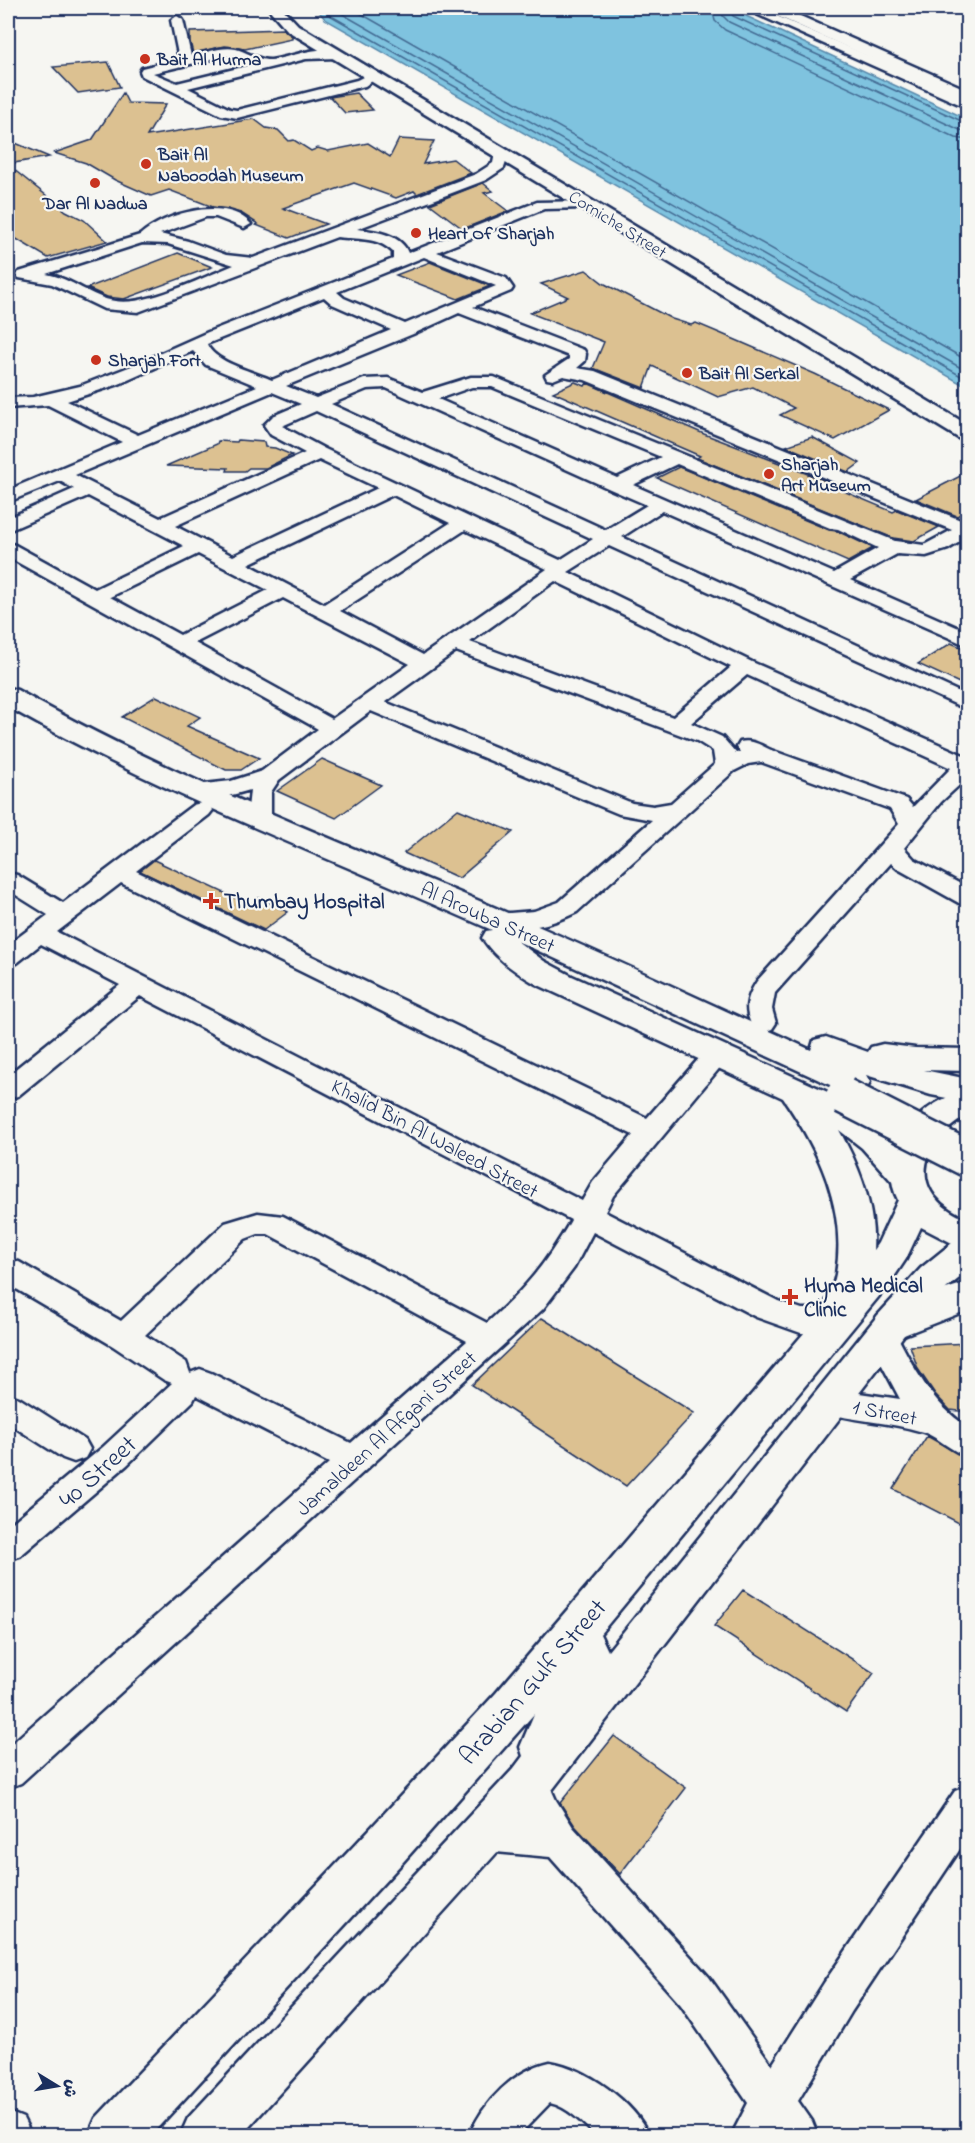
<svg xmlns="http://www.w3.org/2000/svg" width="975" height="2143" font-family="'Indie Flower','Playpen Sans Arabic',sans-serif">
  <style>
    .water { fill: #7fc3df; stroke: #5788ab; stroke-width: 1.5 }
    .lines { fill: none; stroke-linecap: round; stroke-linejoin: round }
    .shore { stroke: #436a92; stroke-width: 1.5 }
    .building { fill: #dcc191; stroke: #1b2f5e; stroke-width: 1.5 }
    .street-casing { stroke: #1b2f5e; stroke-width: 5 }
    .secondary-casing { stroke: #1b2f5e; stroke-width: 5 }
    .primary-casing { stroke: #1b2f5e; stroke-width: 5 }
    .street { fill: #f6f6f2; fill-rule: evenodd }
    .secondary { fill: #f6f6f2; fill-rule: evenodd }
    .primary { fill: #f6f6f2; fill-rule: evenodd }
    .primary-bridge-casing { stroke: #1b2f5e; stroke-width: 40; stroke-linecap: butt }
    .primary-bridge { stroke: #f6f6f2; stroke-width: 35 }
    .poi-dot { fill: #c8321e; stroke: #f6f6f2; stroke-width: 2 }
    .labels { text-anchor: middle; stroke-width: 4.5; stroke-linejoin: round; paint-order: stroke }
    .far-poi-label { font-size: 18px; font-weight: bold; fill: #1b2f5e; stroke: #f6f6f2; text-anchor: start }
    .far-street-label { font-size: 18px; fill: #1b2f5e; stroke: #f6f6f2 }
    .poi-label { font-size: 21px; font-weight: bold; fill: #1b2f5e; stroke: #f6f6f2; text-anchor: start }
    .street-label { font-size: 21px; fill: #1b2f5e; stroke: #f6f6f2 }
    .near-street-label { font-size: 26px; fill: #1b2f5e; stroke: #f6f6f2 }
  </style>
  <rect width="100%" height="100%" fill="#f6f6f2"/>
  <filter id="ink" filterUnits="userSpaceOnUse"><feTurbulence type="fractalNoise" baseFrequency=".0167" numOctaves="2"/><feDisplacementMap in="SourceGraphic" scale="12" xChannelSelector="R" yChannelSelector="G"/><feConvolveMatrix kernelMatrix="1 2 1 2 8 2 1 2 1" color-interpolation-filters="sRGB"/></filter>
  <g filter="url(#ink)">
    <path class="water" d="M316,8H729L967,119V387L325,19Z"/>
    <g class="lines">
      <path class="shore" d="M323,8L328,14L968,380
        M332,8L968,372
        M351,8L968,361
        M712,8L715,21L725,30L956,138L968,140
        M721,8L723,16L729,22L960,130L968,131
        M729,8L733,16L968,124"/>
    </g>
    <path class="building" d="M283,29L292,36V39L245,49L225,46L193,53L190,42V32Z
      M108,62L120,87L78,93L53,67Z
      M123,93L128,103L166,104L147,136L254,119L266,128L278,130L289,141L294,140L311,151L318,148L328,151L368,143L390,157L399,139L434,141L423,164L453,159L471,173L417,194L414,191L396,198L354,183L334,190L283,208L326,224L289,238L256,225L258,224L241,213L213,207L169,190L151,196L115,180L86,163L54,153L92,140Z
      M356,93L373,110L345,113L330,97Z
      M8,140L49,157L8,164Z
      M8,165L66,211L84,220L107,241L48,258L8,234Z
      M483,183L493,191L484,193L508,211L463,229L430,204Z
      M178,253L212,267L124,299L107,297L87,288Z
      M430,262L490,286L458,299L396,275Z
      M586,270L603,283L672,319L691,325L696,323L722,334L815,374L889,410L835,440L780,415L794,408L753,387L718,397L652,366L644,388L593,368L604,342L530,313L568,297L541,284Z
      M575,382L585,386L587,383L704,434L831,483L829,485L893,512L897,510L939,527L914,541L893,538L697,458L700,456L553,392Z
      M812,437L860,463L848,472L786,446Z
      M238,440L264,442L265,447L275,448L292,455L266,468H249L245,471H227L228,468L166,466L217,444L218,441L237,442Z
      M679,467L829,530L837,531L873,548L848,562L657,478Z
      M968,472V510L957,516L916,499Z
      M951,643L968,650V687L918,664Z
      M156,696L200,717L187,726L259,758L241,770H226L122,717Z
      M322,759L381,785L336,818L277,791Z
      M458,809L513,832L459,878L404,853Z
      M154,860L250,905L259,898L288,912L264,930L140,871Z
      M542,1318L694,1413L626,1486L472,1385Z
      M968,1343V1412L950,1410L935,1394L918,1369L910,1346Z
      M927,1436L968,1459V1506L959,1523L893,1489Z
      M743,1590L874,1673L846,1712L714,1626Z
      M614,1736L686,1788L620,1874L575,1826L560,1803Z"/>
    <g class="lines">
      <defs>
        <path id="street" d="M743,8H758L968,99V108Z
          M177,16L183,20L191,56C205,53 222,46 236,49C247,52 260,61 271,60C288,58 329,41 343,54L337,58L306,59L188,88L230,109L237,110L357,80L373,72L379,76L365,86L237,118L221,115L142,76L140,71L142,68L179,59L171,20ZM224,56H232L255,64L177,83L153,73Z
          M502,149L509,153L504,168L486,180L357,229C375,231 401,234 408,253L537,202L592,201L594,204L592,207L587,208L544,209L437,252L506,278L513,288L511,291L473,307L584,350L586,354L585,361L577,368L595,371L968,523V537L948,549L926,556L897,554L850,580L968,632V646L662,511L622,537L968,696V710L609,546L568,572L752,662L968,757V777L941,802L904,848L914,859L968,888V905L959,903L898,869L891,863L775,993L772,1009L776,1023L772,1029L763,1032L754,1029C743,1011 746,998 757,981L899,824L890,809L761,762L748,764L734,771L577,912C550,926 517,933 487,925L484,920L487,915L534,911L559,902L652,820L619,814L371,711L279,780L271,792V819L267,824L259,826L251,824L247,819L250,790C231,796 206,801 187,796L184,791L187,786L231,781L262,771L318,729L8,557V543L15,545L95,589L184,546L88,496L8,531V518L74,489L60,481L8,502V490L122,442L48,405L8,408V398L33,397L80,386L134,365L208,332L393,259V252C377,236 357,240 337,237L138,312L104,309L52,284L19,278L16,275L19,272L140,235C164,213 226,195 251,224L244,228L216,217H206L160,234L188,241L226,255L253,258L476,174L493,163L495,153ZM142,243L168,244L234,265C204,277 145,307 115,301C92,298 72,278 46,274ZM424,257L496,286L405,324L344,298L337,292ZM324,297L332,304L391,330L272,380C254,372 213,362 207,344ZM459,313L569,356V359L545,375L547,379L553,380L563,376L585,380L952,530L924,545L895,541L494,377H471L423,392L388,378L364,379L316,398L286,386L413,334ZM193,351L206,365L257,386L138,435L67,401L119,384ZM472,387H492L661,457L617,478L438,399ZM386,388L610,489L647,505L606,530L331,404L367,389ZM272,392L301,404L273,416L264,425L271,435L305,453L160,518L75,475ZM316,411L593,539L560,560L325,449L282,426ZM319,460L378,488L233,556L175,526ZM677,464L830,528L838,529L878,548L834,573L633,485ZM393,495L450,523L324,604L248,564ZM465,530L547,569L423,655L340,611ZM198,554L268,590L180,635L110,597ZM555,581L731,667L673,717L470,642ZM283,598L410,664L332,719L195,643ZM456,651L697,741L713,751L715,764L671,803L653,806L632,803L385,702ZM747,675L951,768L913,807L906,799L771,750C760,745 752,739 740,742L737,747L740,752L736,753L722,737L691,723Z
          M201,803L209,805L213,810L209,815L136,871L647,1118L709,1047L718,1044L727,1047L731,1053L727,1059L613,1196L605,1212L778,1301L802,1309H836L847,1313L851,1321L847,1329L836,1333H801L756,1317L593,1232L574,1268L543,1309L21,1783L8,1788V1747L329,1463L196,1395L193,1401L127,1465L20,1556L8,1560V1526L103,1447L172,1383L164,1380L113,1346L8,1284V1259L19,1262L121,1321L225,1223L258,1213L283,1216L487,1323C525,1289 546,1264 571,1220L140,996L18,1096L8,1098V1075L120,985L41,944L17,963L8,965V945L48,915L8,890V873L17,875L63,903L193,805ZM121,883L633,1135L593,1182L582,1201L57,932ZM258,1234H268L467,1341L351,1443L211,1373L200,1369L190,1373L186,1362L145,1335L245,1239Z
          M882,1325L893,1328C913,1366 931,1404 968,1427V1457C951,1451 938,1437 923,1432C889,1421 853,1422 821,1411L816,1402L821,1393L832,1389L900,1399L867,1337L871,1328Z
          M8,1394L19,1398L85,1440L90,1449L85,1458L74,1462L63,1458L8,1423Z
          M530,1765L543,1771L556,1800L573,1827L709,1977L772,2065L824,1983L955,1791L968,1786V1837L852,2011L798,2101L812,2121L818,2136H731L748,2103L681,2005L550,1857L485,1851L472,1846L466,1833L472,1820L485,1815L526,1818L511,1783L517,1771Z
          M550,2062C586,2068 635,2102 649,2136H596C583,2123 568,2107 550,2103L518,2136H469C483,2102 514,2070 550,2062Z
          M8,2112L23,2118L32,2136H8Z"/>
        <path id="secondary" d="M268,8H282L298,25L968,425V440L960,439L288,31Z
          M764,8H782L968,90V101L766,11Z
          M968,1091V1115C916,1145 907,1195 968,1220V1271L947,1288L904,1335L546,1798L241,2136H180L188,2118L514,1768L523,1756L520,1747L534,1714L403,1862L150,2136H88L96,2118L369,1830L496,1693L864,1263L878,1243L898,1200C880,1166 903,1124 933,1105C944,1098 955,1094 968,1091ZM921,1227L952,1243L921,1268L878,1315L608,1651L600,1634L890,1283L906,1259Z"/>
        <path id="primary" d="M8,688L17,690C161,771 312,831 463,894C580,943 695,997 811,1050L814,1040L826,1037L868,1052L871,1047L883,1044L915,1048L968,1049V1071L924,1070L968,1079V1102L931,1095L866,1075L870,1082L865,1090L853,1093L841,1090L517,941L544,961L572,976L832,1094C868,1114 903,1139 924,1176L919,1185L907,1189L895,1185L862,1148L839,1130C878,1199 887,1260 849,1331L836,1335L823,1331L817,1321C824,1306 833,1290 836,1274C847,1209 819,1150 783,1098L536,984C515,972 495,958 482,938L486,931L492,930C329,857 163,795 8,707Z
          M968,1282V1310L891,1340L878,1335L872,1325L878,1315L915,1299Z"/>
      </defs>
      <use href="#street" class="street-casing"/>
      <use href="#secondary" class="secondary-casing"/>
      <use href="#primary" class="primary-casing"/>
      <use href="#street" class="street"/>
      <use href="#secondary" class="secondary"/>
      <use href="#primary" class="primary"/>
      <defs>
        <path id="primary-bridge" d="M844,1096L968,1159"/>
      </defs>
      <use href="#primary-bridge" class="primary-bridge-casing"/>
      <use href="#primary-bridge" class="primary-bridge"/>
    </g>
  </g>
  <g class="poi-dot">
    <circle cx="145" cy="59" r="6"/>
    <circle cx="146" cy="164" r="6"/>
    <circle cx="95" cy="183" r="6"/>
    <circle cx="416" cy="233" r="6"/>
    <circle cx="96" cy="360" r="6"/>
    <circle cx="687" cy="373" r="6"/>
    <circle cx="769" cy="474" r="6"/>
    <path d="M208 892h6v6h6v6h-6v6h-6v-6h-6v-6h6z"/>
    <path d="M787 1288h6v6h6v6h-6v6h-6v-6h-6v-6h6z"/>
  </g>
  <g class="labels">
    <g class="far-poi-label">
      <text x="157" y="65">Bait Al Hurma</text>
      <text x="158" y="160">Bait Al<tspan x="158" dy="21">Naboodah Museum</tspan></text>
      <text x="95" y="209" text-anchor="middle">Dar Al Nadwa</text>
      <text x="428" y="239">Heart Of Sharjah</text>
      <text x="108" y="366">Sharjah Fort</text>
      <text x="699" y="379">Bait Al Serkal</text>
      <text x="781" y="470">Sharjah<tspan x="781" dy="21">Art Museum</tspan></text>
    </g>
    <g class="far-street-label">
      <text transform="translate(618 224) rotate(32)" y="6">Corniche Street</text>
    </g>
    <g class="poi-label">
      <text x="224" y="908">Thumbay Hospital</text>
      <text x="804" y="1292">Hyma Medical<tspan x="804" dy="24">Clinic</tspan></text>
    </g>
    <g class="street-label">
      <text transform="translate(488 917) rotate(24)" y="7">Al Arouba Street</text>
      <text transform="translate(435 1138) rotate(28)" y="7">Khalid Bin Al Waleed Street</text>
      <text transform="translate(885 1412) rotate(11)" y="7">1 Street</text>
      <text transform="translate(386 1433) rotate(-42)" y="7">Jamaldeen Al Afgani Street</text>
    </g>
    <g class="near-street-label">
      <text transform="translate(97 1471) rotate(-42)" y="9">40 Street</text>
      <text transform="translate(532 1681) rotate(-49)" y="9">Arabian Gulf Street</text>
    </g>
  </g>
  <rect width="975" height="2143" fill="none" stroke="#f6f6f2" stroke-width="30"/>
  <rect x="15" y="15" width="945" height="2113" fill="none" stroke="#1b2f5e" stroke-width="2" filter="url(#ink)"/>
  <g transform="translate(57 2086) rotate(101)" stroke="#f6f6f2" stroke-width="4.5" paint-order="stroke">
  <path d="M0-4.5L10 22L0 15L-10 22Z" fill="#1b2f5e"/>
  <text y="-9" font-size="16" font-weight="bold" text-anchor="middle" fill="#1b2f5e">ش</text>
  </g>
</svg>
